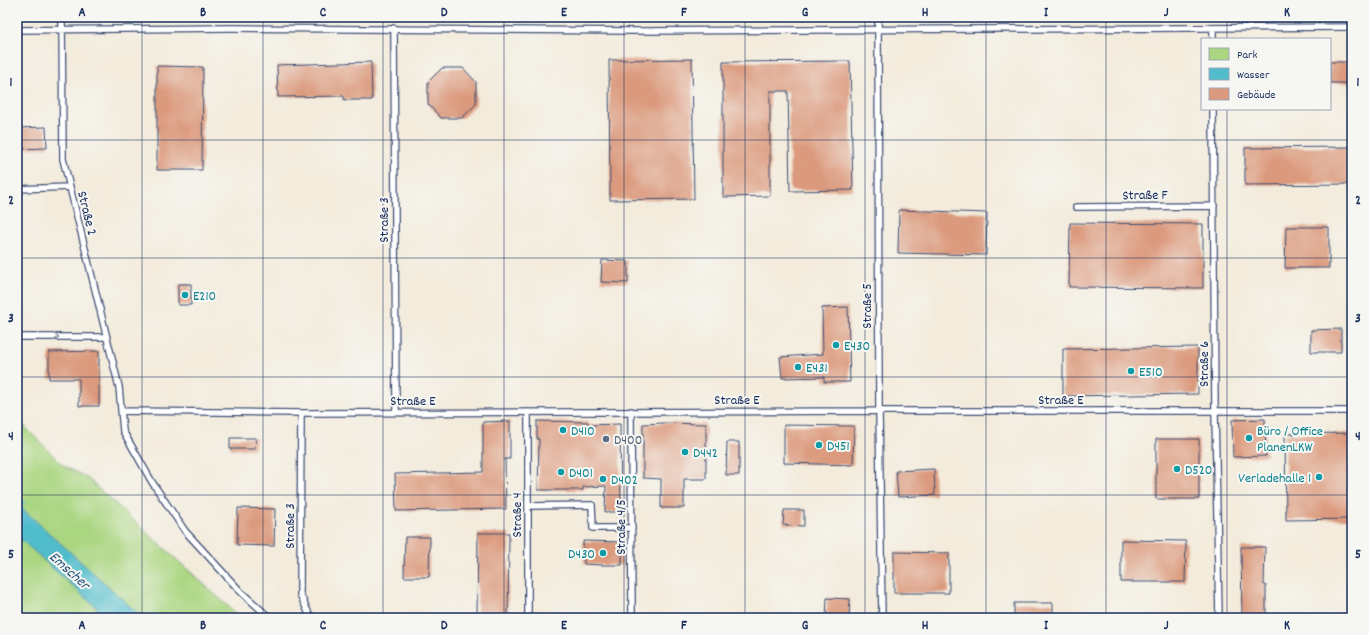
<svg xmlns="http://www.w3.org/2000/svg" width="1369" height="635" font-family="Dekko,sans-serif">
  <style>
    .green { fill: #abd681; stroke: #638270 }
    .water { fill: #51bdcc; stroke: #367695 }
    .lines { fill: none; stroke-linecap: round; stroke-linejoin: round }
    .stream { stroke: #51bdcc; stroke-width: 3.5 }
    .building { fill: #db9a7d }
    .service-casing { stroke: #3b4b71; stroke-width: 8 }
    .service { stroke: #fff; stroke-width: 5.5 }
    .oneway { stroke: #8d97ae }
    .grid { fill: none; stroke: #1b2f5e; stroke-width: 1; stroke-opacity: 0.55 }
    .culture-dot { fill: #0f9aa8; stroke: #f6f6f2; stroke-width: 1.5 }
    .service-dot { fill: #5c6f8a; stroke: #f6f6f2; stroke-width: 1.5 }
    .labels { text-anchor: middle; stroke-width: 4; stroke-linejoin: round; paint-order: stroke }
    .street-label { font-size: 14px; fill: #1b2f5e; stroke: #f6f6f2 }
    .culture-label { font-size: 14px; fill: #0d838f; stroke: #f6f6f2; text-anchor: start }
    .service-label { font-size: 14px; fill: #4e5e75; stroke: #f6f6f2; text-anchor: start }
    .water-label { font-size: 15px; font-style: italic; fill: #2b5a7f; stroke: #f6f6f2 }
    .neatline { fill: none; stroke: #1b2f5e; stroke-width: 1.5 }
    .grid-label { font-size: 13px; text-anchor: middle; font-weight: bold; fill: #1b2f5e }
  </style>
  <rect width="100%" height="100%" fill="#f6f6f2"/>
  <filter id="ink" filterUnits="userSpaceOnUse"><feTurbulence type="fractalNoise" baseFrequency=".025" numOctaves="2"/><feDisplacementMap in="SourceGraphic" scale="8" xChannelSelector="R" yChannelSelector="G"/><feConvolveMatrix kernelMatrix="1 2 1 2 8 2 1 2 1" color-interpolation-filters="sRGB"/></filter>
  <filter id="wash" filterUnits="userSpaceOnUse"><feTurbulence type="fractalNoise" baseFrequency=".012" numOctaves="4" result="noise"/><feDisplacementMap in="SourceGraphic" scale="16" xChannelSelector="R" yChannelSelector="G"/><feGaussianBlur stdDeviation="0.9" result="paint"/><feColorMatrix in="noise" values="0 0 0 0 0 0 0 0 0 0 0 0 0 0 0 0 0 1.4 0 .05"/><feComposite in="paint" operator="in"/></filter>
  <g filter="url(#wash)">
    <rect width="100%" height="100%" fill="#f3ebdb"/>
    <path class="green" d="M17,419L64,466L87,478L241,618H17Z"/>
    <path class="water" d="M17,504L143,618H108L17,536Z"/>
    <g class="lines">
      <path class="stream" d="M17,509L23,503"/>
    </g>
    <g id="blocks">
      <path class="building" d="M692,59L694,199L610,200L609,60Z
        M850,61L853,190L790,191L788,91H770V196L723,197V62Z
        M371,62L372,100H344V96L278,97L277,65Z
        M1330,62H1352V83H1330Z
        M157,66L203,67L202,170H157Z
        M442,68H463L476,82V104L462,118H441L428,104V82Z
        M46,127L47,148L17,149V128Z
        M1352,147V184L1245,185V148Z
        M899,210L987,213L986,255L898,253Z
        M1070,223L1203,224V288L1069,287Z
        M1286,227H1329V268H1285Z
        M602,260L628,261V283L601,282Z
        M178,284H191V305H178Z
        M848,307L850,382H824V377L782,378L780,357L823,354L822,308Z
        M1341,329V352H1311V330Z
        M1198,347V394L1063,396V349Z
        M99,351V406H79V379H49V352Z
        M1265,419L1266,456L1233,457L1232,420Z
        M510,421V459H505L506,509L396,511L395,474L483,472V422Z
        M537,421L588,422V425L620,424L621,512H605L606,486L583,487V490H538L539,439H537Z
        M664,423L706,424V479H684V508H661V479L643,478V424Z
        M784,425L854,426L853,465L784,463Z
        M1352,433V519L1286,520L1285,434Z
        M230,438H256L255,449H230Z
        M1156,439H1199V499H1156Z
        M727,442H739V475H726Z
        M934,469L935,495L898,497L896,471Z
        M238,508L275,509L274,546L237,545Z
        M784,510H804V526L783,525Z
        M478,533H509L508,618H477Z
        M405,537H430L429,577H404Z
        M1121,540L1186,541L1185,582H1121Z
        M583,541L622,542V565H602L584,564Z
        M1241,547H1265L1264,585H1266V618H1242Z
        M894,552L949,553V593H894Z
        M827,598L850,599L849,618H826Z
        M1014,603H1053V618H1014Z"/>
    </g>
  </g>
  <g filter="url(#ink)">
    <use href="#blocks" fill-opacity="0" stroke="#3b4b71" stroke-width="1"/>
    <g class="lines">
      <defs>
        <path id="service" d="M62,17L63,159L119,387L123,431L152,482L185,531L241,592L270,618
          M878,17L879,411L882,618
          M394,28L396,412
          M1213,28V39
          M17,30L230,28L637,31L1352,27
          M1213,109L1215,412L1219,618
          M17,189L70,187
          M1076,207L1214,206
          M17,337H106
          M122,411L301,413L879,411H1352
          M631,411L632,618
          M301,413L300,594L309,614L313,618
          M528,506L592,505L593,528H632
          M528,618V412"/>
      </defs>
      <use href="#service" class="service-casing"/>
      <use href="#service" class="service"/>
    </g>
    <defs><path id="oneway-chevron" d="M-2-3.5L2.5 0L-2 3.5" fill="none" stroke-width="1.6" stroke-linecap="round" stroke-linejoin="round"/></defs>
    <use class="oneway" href="#oneway-chevron" transform="translate(56 337)"/>
  </g>
  <path class="grid" d="M142,17V618M263,17V618M383,17V618M504,17V618M624,17V618M745,17V618M865,17V618M986,17V618M1106,17V618M1227,17V39M1227,109V618M17,140H1352M17,258H1352M17,377H1352M17,495H1352"/>
  <g class="culture-dot">
    <circle cx="185" cy="295" r="4"/>
    <circle cx="836" cy="345" r="4"/>
    <circle cx="798" cy="367" r="4"/>
    <circle cx="1131" cy="371" r="4"/>
    <circle cx="563" cy="430" r="4"/>
    <circle cx="1249" cy="438" r="4"/>
    <circle cx="819" cy="445" r="4"/>
    <circle cx="685" cy="452" r="4"/>
    <circle cx="1177" cy="469" r="4"/>
    <circle cx="561" cy="472" r="4"/>
    <circle cx="1319" cy="477" r="4"/>
    <circle cx="603" cy="479" r="4"/>
    <circle cx="603" cy="553" r="4"/>
  </g>
  <circle class="service-dot" cx="606" cy="439" r="4"/>
  <g class="labels">
    <g class="street-label">
      <text transform="translate(1145 194) rotate(-1)" y="5">Straße F</text>
      <text transform="translate(88 213) rotate(76)" y="5">Straße 2</text>
      <text transform="translate(383 220) rotate(-90)" y="5">Straße 3</text>
      <text transform="translate(866 306) rotate(-90)" y="5">Straße 5</text>
      <text transform="translate(1203 364) rotate(-90)" y="5">Straße 6</text>
      <text x="737" y="404">Straße E</text>
      <text x="1061" y="404">Straße E</text>
      <text x="413" y="405">Straße E</text>
      <text transform="translate(516 515) rotate(-90)" y="5">Straße 4</text>
      <text transform="translate(289 526) rotate(-90)" y="5">Straße 3</text>
      <text transform="translate(620 527) rotate(-90)" y="5">Straße 4/5</text>
    </g>
    <g class="culture-label">
      <text x="193" y="300">E210</text>
      <text x="844" y="350">E430</text>
      <text x="806" y="372">E431</text>
      <text x="1139" y="376">E510</text>
      <text x="571" y="435">D410</text>
      <text x="1257" y="435">Büro / Office<tspan x="1257" dy="16">PlanenLKW</tspan></text>
      <text x="827" y="450">D451</text>
      <text x="693" y="457">D442</text>
      <text x="1185" y="474">D520</text>
      <text x="569" y="477">D401</text>
      <text x="1311" y="482" text-anchor="end">Verladehalle 1</text>
      <text x="611" y="484">D402</text>
      <text x="595" y="558" text-anchor="end">D430</text>
    </g>
    <g class="service-label">
      <text x="614" y="444">D400</text>
    </g>
    <g class="water-label">
      <text transform="translate(70 570) rotate(42)" y="5">Emscher</text>
    </g>
  </g>
  <rect width="1369" height="635" fill="none" stroke="#f6f6f2" stroke-width="44"/>
  <rect x="1201" y="38" width="130" height="72" fill="#f6f6f2" stroke="#9ea6b7"/>
  <rect x="1209" y="48" width="20" height="12" fill="#abd681" stroke="#9ea6b7"/>
  <text x="1237" y="58" font-size="12" fill="#1b2f5e">Park</text>
  <rect x="1209" y="68" width="20" height="12" fill="#51bdcc" stroke="#9ea6b7"/>
  <text x="1237" y="78" font-size="12" fill="#1b2f5e">Wasser</text>
  <rect x="1209" y="88" width="20" height="12" fill="#db9a7d" stroke="#9ea6b7"/>
  <text x="1237" y="98" font-size="12" fill="#1b2f5e">Gebäude</text>
  <rect x="22" y="22" width="1325" height="591" class="neatline"/>
  <g class="grid-label">
    <text x="82" y="16">A</text>
    <text x="203" y="16">B</text>
    <text x="323" y="16">C</text>
    <text x="444" y="16">D</text>
    <text x="564" y="16">E</text>
    <text x="684" y="16">F</text>
    <text x="805" y="16">G</text>
    <text x="925" y="16">H</text>
    <text x="1046" y="16">I</text>
    <text x="1166" y="16">J</text>
    <text x="1287" y="16">K</text>
    <text x="11" y="86">1</text>
    <text x="1358" y="86">1</text>
    <text x="11" y="204">2</text>
    <text x="1358" y="204">2</text>
    <text x="11" y="322">3</text>
    <text x="1358" y="322">3</text>
    <text x="11" y="440">4</text>
    <text x="1358" y="440">4</text>
    <text x="11" y="558">5</text>
    <text x="1358" y="558">5</text>
    <text x="82" y="629">A</text>
    <text x="203" y="629">B</text>
    <text x="323" y="629">C</text>
    <text x="444" y="629">D</text>
    <text x="564" y="629">E</text>
    <text x="684" y="629">F</text>
    <text x="805" y="629">G</text>
    <text x="925" y="629">H</text>
    <text x="1046" y="629">I</text>
    <text x="1166" y="629">J</text>
    <text x="1287" y="629">K</text>
  </g>
</svg>
